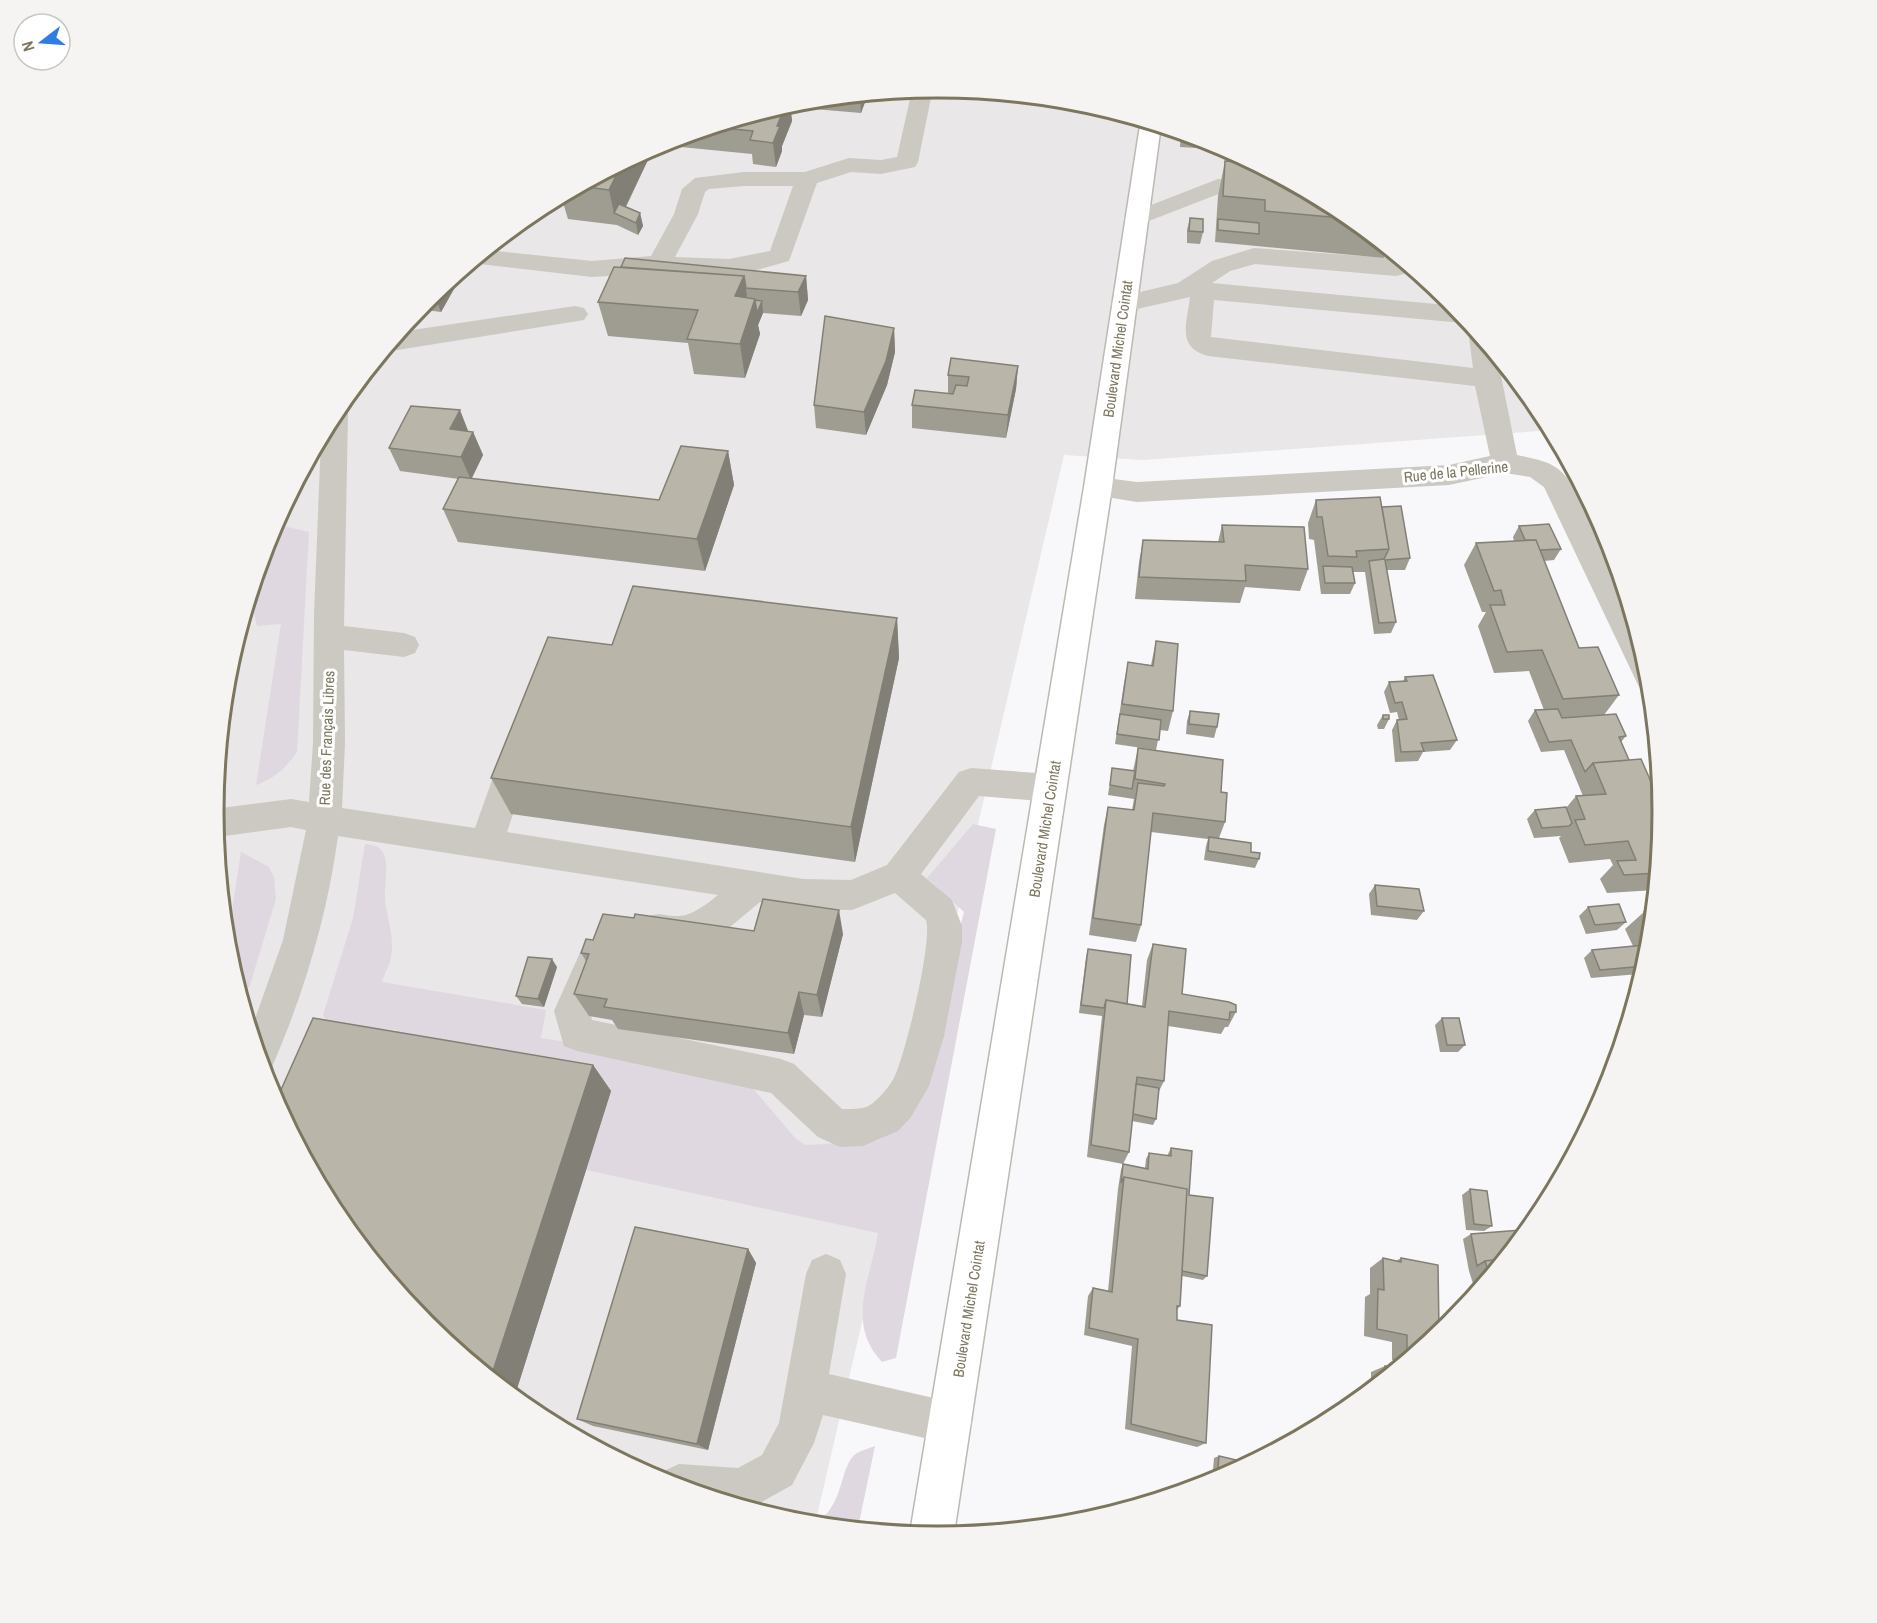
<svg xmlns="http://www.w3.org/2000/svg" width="1877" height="1623" font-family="'Archivo Narrow',sans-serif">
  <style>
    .built { fill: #e9e7e7 }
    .green { fill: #e0d8e0 }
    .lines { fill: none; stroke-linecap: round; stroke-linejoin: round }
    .major-casing { stroke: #bcb9b1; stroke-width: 3 }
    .minor { fill: #cbc9c2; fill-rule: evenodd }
    .major { fill: #fff; fill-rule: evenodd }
    .wall { fill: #9f9c91 }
    .shaded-wall { fill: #827f76 }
    .building { fill: #b9b5a9; stroke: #827f76; stroke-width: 1.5 }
    .labels { text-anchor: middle; stroke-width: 6; stroke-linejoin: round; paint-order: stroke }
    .street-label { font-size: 15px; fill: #7c765f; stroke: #fff }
    .rim { fill: none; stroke: #7c765f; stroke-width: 3 }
  </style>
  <rect width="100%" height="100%" fill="#f8f7f9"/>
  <path class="built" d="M939,87L1080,101L1216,142L1341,209L1451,299L1541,409L1552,430L1143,460L1064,455L815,1524L797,1522L661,1481L536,1414L426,1324L336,1214L269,1088L228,953L214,811L228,670L269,534L336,409L426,299L536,209L662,142L797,101Z"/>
  <path class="green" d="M275,524L309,532L297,752C285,769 275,778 256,785L281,624L257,626L250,597L269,534Z
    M973,824L996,829L896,1358L882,1362C845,1323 871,1279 878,1233L586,1170L610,1091L382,1052L397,1030L331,1028L323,1015L353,918L365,844C371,845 378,845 382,851C390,863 384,883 385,897C386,920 395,933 391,957C390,965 384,974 382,982L546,1010L541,1038L727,1067L745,1079L796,1139L806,1145L877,1141L896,1130L915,1108L964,912L927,878Z
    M241,852L269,867L274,877L276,899L250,985L242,1000L227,943Z
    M875,1446L858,1528L813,1524C846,1508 838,1465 857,1453C862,1450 870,1448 875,1446Z"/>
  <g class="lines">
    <defs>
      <path id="major" d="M1141,119L1161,125L1112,487L954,1534L938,1536L910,1533L1084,487Z"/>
    </defs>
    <use href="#major" class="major-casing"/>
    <path class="minor" d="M933,88L918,162L915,167L881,174L851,172L817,183L789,261L753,271L729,274L677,272L667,268L638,274L592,277L471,263L486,250L592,261L651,256L674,214L682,189L695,178L744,172H805L849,158L881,160L897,157L912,90ZM744,186H793L770,251L729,259L675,257L698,214L705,192L709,189Z
      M1218,179L1274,181L1278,186L1274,191L1221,193L1136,226L1128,224L1124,219L1128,214Z
      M1254,248L1402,259L1416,271L1396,276L1255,264L1230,271L1212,283L1457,306L1469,322L1463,323L1214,300L1211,337L1473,368L1469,337L1476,330L1497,356L1517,455C1537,459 1558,462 1569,481C1601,547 1644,615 1651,690L1639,687L1544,487L1530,477L1505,473L1449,485L1137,502L1088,494L1084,487L1088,480L1098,477L1137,482L1449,465L1490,456L1475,386L1208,356C1176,347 1187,323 1190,297L1124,312L1115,310L1111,304L1115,298L1178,283L1212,261Z
      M575,306L584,308L588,314L584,320L391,351L385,349L399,332Z
      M341,403L344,404L348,411L344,626L404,633L415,637L419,645L415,653L404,657L344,650L345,743L342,808L475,828L501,755L506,746L517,742L528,746L533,755L507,832L803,879L851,880L887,865L959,772L971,768L1051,774L1063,778L1067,788L1063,798L1051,802L979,796L921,874L952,900L962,926V942L944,1036L929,1086L911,1117L898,1131L863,1146L840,1147L818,1137L771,1093L577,1051L564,1046L554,1011L583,946L595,941L607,946L613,957L590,1011L592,1020L781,1059L794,1064L842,1109C853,1109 865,1110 873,1103C881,1096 889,1087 894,1078C905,1056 933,941 926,920L895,893L852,910L803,909L760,902L730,927L683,949L646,939L641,928L646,917C662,911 664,917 679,916C692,916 708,903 718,895L338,836C327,917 304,993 272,1067L264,1071L251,1030L283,940L306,830L291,827L217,837L214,809L291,799L309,802L313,743L314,615L321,438Z
      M826,1254L840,1260L846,1274L829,1374L951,1402L966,1408L972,1423L966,1438L951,1444L823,1415L814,1443L792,1485L751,1508L660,1480L664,1471L679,1464L738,1468L762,1455L779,1423L806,1274L812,1260Z"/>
    <use href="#major" class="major"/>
  </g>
  <path class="wall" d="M868,94L861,113L790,107L792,121L782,146V151L776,167L753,164L752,154L681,147L680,146L663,144L662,142L797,101Z
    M1181,132L1214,142L1213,149L1180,147Z
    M655,145L626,207L640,213L643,226L638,235L617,225L568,219L561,196Z
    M1225,161L1341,209L1388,247L1384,258L1215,242L1218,196Z
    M1190,218L1203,232L1200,244L1187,243V230Z
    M457,274L459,280L441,312L418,309L426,299Z
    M806,276L808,300L801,316L763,313L758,325L760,334L745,378L694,374L688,343L608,336L598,302Z
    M894,328L895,352L887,385L866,435L816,428L814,405Z
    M1018,366L1016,389L1006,438L912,428V405L948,394V375Z
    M468,431L473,432L483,455L471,479L659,500L728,451L734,485L705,571L458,542L443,509L459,479L400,471L389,448Z
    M1316,500L1382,507L1410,558L1405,570H1387L1396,622L1391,633L1374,634L1365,572H1353L1355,583L1350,594H1321L1314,540L1309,539L1308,523Z
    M1222,525L1308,569L1300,591L1245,587L1240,603L1135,599L1139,562L1143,540L1218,542Z
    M1519,526L1561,549L1554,560L1544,561L1579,648L1619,695L1604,715L1626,736L1621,742L1629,760L1663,812L1655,890L1607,893L1600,879L1613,865L1610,859L1569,863L1559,838L1561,836L1534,838L1527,819L1535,810L1566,808L1576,796H1583L1564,750L1541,752L1528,721L1535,710H1544L1529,671L1494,673L1478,626L1486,612H1482L1464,565L1476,543L1514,541L1513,537Z
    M897,618L899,658L855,862L511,814L491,778L612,645Z
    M1156,641L1173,711L1168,731L1160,730L1156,750L1115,744L1124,683L1128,662L1151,665Z
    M1405,677L1457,740L1450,750L1423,752L1418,761L1395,762L1392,730L1397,720H1399L1397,712L1390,713L1384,692L1389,682L1403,681Z
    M1190,711L1217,727L1214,738L1186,734L1187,721Z
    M1383,715L1389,719L1384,729H1378L1377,725Z
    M1138,748L1221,792L1225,822L1219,838L1251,852L1259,859L1255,868L1204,860L1206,846L1208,839L1151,832L1141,925L1136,942L1089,935L1104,825L1108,807L1132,810L1134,799L1108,795L1112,768L1133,771Z
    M1375,885L1424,911L1417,920L1371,915L1369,894Z
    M1588,907L1626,922L1617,930L1586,934L1579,916Z
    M1653,911L1649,953L1641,980L1639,974L1591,978L1584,958L1592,950L1633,946L1625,929L1644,912Z
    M634,918L754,931L843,934L822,1017L804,1015L794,1054L618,1029L612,1020L589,1016L574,994L586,961L581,953L593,940Z
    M1153,944L1182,994L1236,1012L1228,1027H1225L1221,1034L1168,1026L1164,1081L1158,1093L1156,1119L1153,1125L1132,1121L1129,1152L1123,1164L1087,1157L1102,1016L1079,1013L1086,957L1088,949L1127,1004L1142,1006L1147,960Z
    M557,967L544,1007L522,1004L516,996Z
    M1442,1018L1465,1045L1458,1052H1440L1435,1025Z
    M593,1065L611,1091L516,1392L507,1390L426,1324L336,1214Z
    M1171,1148L1189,1195L1207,1276L1203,1280L1182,1276L1180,1306L1177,1310V1320L1206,1443L1197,1447L1125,1429L1132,1346L1084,1335L1088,1296L1093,1288L1108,1291L1118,1189L1121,1170L1123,1164L1145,1168L1146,1159L1149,1153L1167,1156Z
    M1470,1189L1492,1226L1484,1231L1466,1230L1462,1195Z
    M1471,1234L1523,1236L1476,1293L1469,1271L1463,1239Z
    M748,1249L756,1263L708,1450L593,1426L577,1419Z
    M1383,1258L1396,1261L1401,1258L1439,1331H1442L1404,1362L1392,1360V1342L1364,1336L1365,1297L1370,1294V1268Z
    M1385,1366L1396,1368L1371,1389V1372Z
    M1219,1456L1249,1463L1212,1482L1214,1458Z
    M1185,1486L1193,1488L1181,1491V1487Z
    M1090,1516L1096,1517L1084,1521L1085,1518Z"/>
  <path class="shaded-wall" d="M868,94L861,113L860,95Z
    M790,103L792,121L782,146V151L776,167L773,143L777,126L786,104Z
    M655,145L621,216L614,213L609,190L622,163Z
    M640,213L643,226L638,235L636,223Z
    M457,274L459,280L441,312L434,293Z
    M744,276L749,311L735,296Z
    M806,276L808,300L801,316L798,292Z
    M755,299L757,313L762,301L763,313L758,325L760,334L745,378L740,344Z
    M894,328L895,352L887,385L866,435L864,412Z
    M1018,366L1016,389L1006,438L1008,415Z
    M460,410L469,433L450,429Z
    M473,432L483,455L471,480L461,457Z
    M728,451L734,485L705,571L697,539Z
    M897,618L899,658L855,862L851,827Z
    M839,910L843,934L822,1017L817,995Z
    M552,959L557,967L544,1007L538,999Z
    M799,992L804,1015L794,1054L788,1033Z
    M593,1065L611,1091L516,1392L502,1386L491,1377Z
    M748,1249L756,1263L708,1450L697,1444Z"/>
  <path class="building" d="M786,104L777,126H780L773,143L750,140L753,131L712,127Z
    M1182,132L1194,135H1182Z
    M1225,161L1256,163L1341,209L1353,219L1265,211V200L1223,196Z
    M622,163L609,190L579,186Z
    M619,204L640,213L636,223L614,213Z
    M1190,218L1203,219V232L1189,231Z
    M1218,219L1259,223V234L1218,230Z
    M625,258L806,276L798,292L746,288L744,276L621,267Z
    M614,267L744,276L735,296L755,299L740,344L687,339L698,310L598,302Z
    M755,300L762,301L757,313Z
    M825,316L894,328L886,361L864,412L814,405Z
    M951,358L1018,366L1008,415L912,405L915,390L953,394L956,385L967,386L969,377L948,375Z
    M411,406L460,410L450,429L473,432L461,457L389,448Z
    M681,446L728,451L697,539L443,509L459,477L659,500Z
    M1380,497L1389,549L1356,551L1357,557L1328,556L1322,517H1317L1316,500Z
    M1401,506L1410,558L1385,560L1396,622L1379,623L1369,561L1384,559L1389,549L1382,507Z
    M1549,524L1561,549L1540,550L1536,540H1525L1519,526Z
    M1222,525L1304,527L1308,569L1245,565L1246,581L1139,577L1143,540L1224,542Z
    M1536,540L1579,648L1598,647L1619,695L1563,699L1542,650L1507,652L1490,605H1505L1501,590L1494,591L1476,543Z
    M1323,566L1352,567L1355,583H1325Z
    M633,586L897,618L851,827L491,778L548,637L612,645Z
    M1156,641L1178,644L1173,711L1122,704L1128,662L1153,666Z
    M1433,675L1457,740L1421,743L1424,751L1401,752L1397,720L1407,719L1402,702L1395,703L1389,682L1407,681L1405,677Z
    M1558,709L1562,718L1616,714L1626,736L1619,737L1629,760L1593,763L1585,772L1571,740L1549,742L1535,710Z
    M1190,711L1219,714L1217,727L1189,724Z
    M1120,714L1161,720L1159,740L1117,734Z
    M1383,715H1389V719H1383Z
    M1138,748L1223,760L1221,792L1227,793L1225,822L1153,813L1141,925L1093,918L1108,807L1134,810L1138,783L1164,786L1165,784L1135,779Z
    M1641,759L1663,809L1657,873L1624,875L1617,861L1636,860L1628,841L1585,845L1575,820L1585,819L1576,796L1606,794L1593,763Z
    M1112,768L1135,771L1132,789L1110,785Z
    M1566,807L1572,823L1569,826L1542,828L1535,810Z
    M1209,837L1251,843V852L1260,853L1259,859L1208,851Z
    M1375,885L1419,889L1424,911L1377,906Z
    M763,899L839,910L817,995L799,992L788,1033L604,1007L607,999L574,994L589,954L581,953L586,939L593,940L603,914L634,918L635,914L754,931Z
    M1619,904L1626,922L1595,925L1588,907Z
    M1653,911L1651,930L1644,912Z
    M1153,944L1186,949L1182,994L1229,1002L1236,1005V1012H1230L1229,1020L1169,1011L1164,1081L1137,1077L1129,1152L1091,1145L1106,1000L1145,1007Z
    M1645,945L1649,954L1645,966L1600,970L1592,950Z
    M1088,949L1131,955L1127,1004L1106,1000L1104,1008L1081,1005Z
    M528,957L552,959L538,999L516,996Z
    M313,1018L593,1065L491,1377L426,1324L422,1318L423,1314L417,1312L336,1214L276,1101Z
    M1442,1018H1459L1465,1045H1447Z
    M1136,1084L1159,1088L1156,1119L1133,1114Z
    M1171,1148L1192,1151L1189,1195L1213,1198L1207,1276L1182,1271L1187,1189L1124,1177L1121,1183L1123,1164L1148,1169L1149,1153L1171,1156Z
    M1124,1177L1187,1189L1180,1306H1177V1320L1212,1325L1206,1443L1131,1424L1138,1339L1089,1328L1093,1288L1112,1292Z
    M1470,1189L1487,1191L1492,1226L1474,1224Z
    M635,1227L748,1249L697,1444L577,1419Z
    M1521,1230L1523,1236L1504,1259L1485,1261L1477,1266L1471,1234Z
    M1383,1258L1401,1262V1258L1438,1265L1439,1331H1442L1413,1355L1407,1353V1335L1377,1329L1378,1289L1384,1290Z
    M1504,1259L1490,1276L1485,1261Z
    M1385,1366L1396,1368L1385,1378Z
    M1219,1456L1249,1463L1217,1480Z
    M1185,1486L1193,1488L1185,1490Z"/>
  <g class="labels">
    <g class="street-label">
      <text transform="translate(1118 349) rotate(-82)" y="5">Boulevard Michel Cointat</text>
      <text transform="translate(1456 472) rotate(-6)" y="5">Rue de la Pellerine</text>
      <text transform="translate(327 738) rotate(-88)" y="5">Rue des Français Libres</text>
      <text transform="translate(1045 829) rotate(-81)" y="5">Boulevard Michel Cointat</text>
      <text transform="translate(969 1309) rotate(-81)" y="5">Boulevard Michel Cointat</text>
    </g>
  </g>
  <path d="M0 0H1877V1623H0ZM224 812a714 714 0 1 1 1428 0a714 714 0 1 1-1428 0Z" fill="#f5f4f2" fill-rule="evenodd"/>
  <path class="rim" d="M224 812a714 714 0 1 1 1428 0a714 714 0 1 1-1428 0Z"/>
  <g transform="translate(42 42) rotate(253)"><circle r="28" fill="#ffffff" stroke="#cbc8bf" stroke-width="1.5"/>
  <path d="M0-4.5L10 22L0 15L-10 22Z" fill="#2e7de2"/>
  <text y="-9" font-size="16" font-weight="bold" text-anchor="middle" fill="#7c765f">N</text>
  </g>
</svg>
